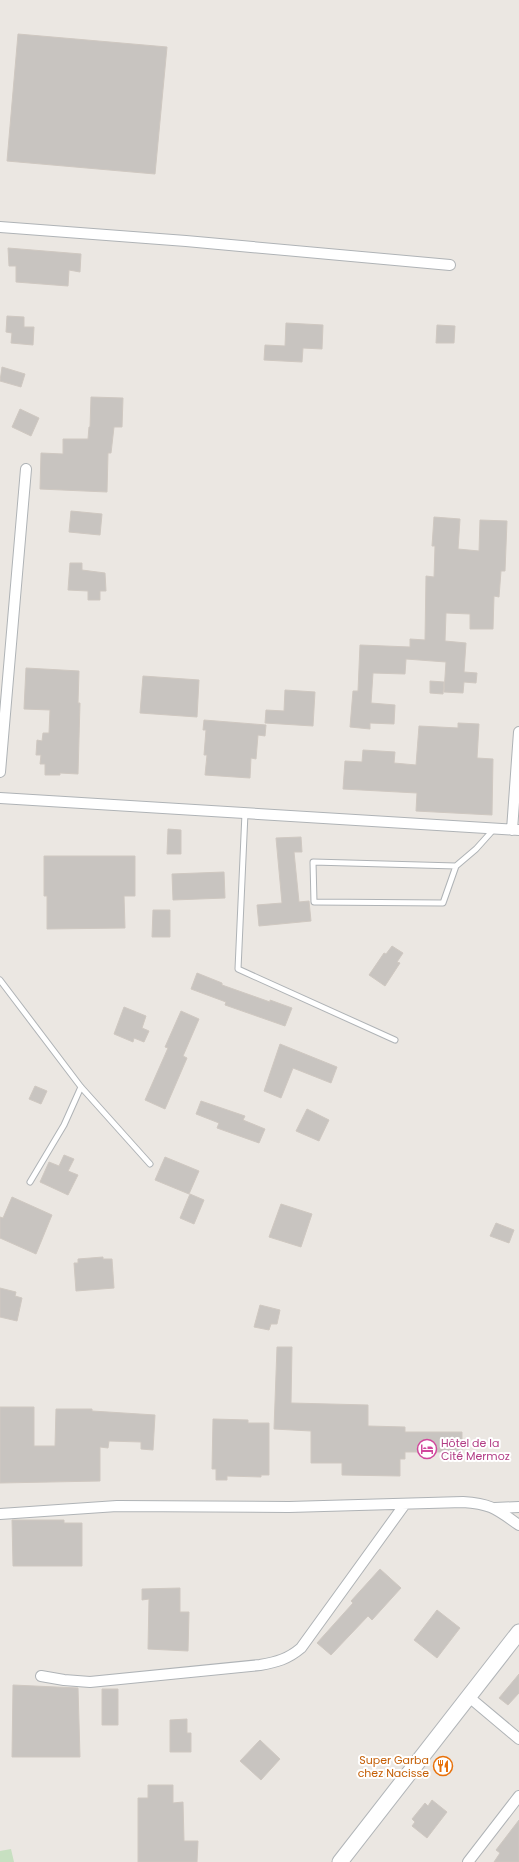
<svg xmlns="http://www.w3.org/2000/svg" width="519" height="1862" font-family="Poppins,sans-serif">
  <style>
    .green { fill: #c7e0c1 }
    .building { fill: #c8c4c0; stroke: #cfc8c1 }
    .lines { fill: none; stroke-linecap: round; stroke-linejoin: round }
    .lane-casing { stroke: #afb3b6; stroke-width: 7 }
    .street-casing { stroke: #afb3b6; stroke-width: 12 }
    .secondary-casing { stroke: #b1b5b8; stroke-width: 17 }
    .lane { stroke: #fff; stroke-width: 5 }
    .street { stroke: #fff; stroke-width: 10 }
    .secondary { stroke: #fff; stroke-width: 15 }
    .labels { text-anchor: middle; stroke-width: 4; stroke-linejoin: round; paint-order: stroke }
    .hotel-label { font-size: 11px; fill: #b23c85; stroke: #fff; text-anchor: start }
    .food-label { font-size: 11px; fill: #c56008; stroke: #fff; text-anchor: end }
  </style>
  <rect width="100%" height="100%" fill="#ebe7e2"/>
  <path class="green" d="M11,1849L14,1862H0V1851Z"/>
  <path class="building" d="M18,34L167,47L155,174L7,161Z
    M8,248L81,254L80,272L69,270L68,286L16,282V266H9Z
    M7,316L24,317V327H34L33,345L11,343L12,333L6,332Z
    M286,323L323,325L322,349L303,348L302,362L264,360L265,345L285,346Z
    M437,325L455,326L454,343H436Z
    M2,367L25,374L21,387L0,381Z
    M91,397L123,398L122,427H114L111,453H108L107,492L40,489L41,453L63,454V439H88L89,427H90Z
    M20,409L39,418L31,436L12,427Z
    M71,511L102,514L100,535L69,532Z
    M434,517L460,519L458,549L479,551L480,520L507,521L505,571H501L499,597L494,596L493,629H470V614L446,613L445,641L466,643L464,672L477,673L476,683L464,682L463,693L444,692L446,662L406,659L405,674L373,673L371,703L395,705L394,724L370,723V729L350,727L353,691H358L360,645L410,647V639L425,640L426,576L434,577L435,546H432Z
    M70,563H82V570L105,573L106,591H100V600H88V591L68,590Z
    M26,668L79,671L78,703H80L78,774L60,773V775H45V764H40L41,755H36L37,740L42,741L43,733H49L50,710L24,709Z
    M143,676L199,680L197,717L140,713Z
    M430,681L444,682L443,694L430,693Z
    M285,690L315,692L313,726L265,723L266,710L284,711Z
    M204,720L266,725L265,736L258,735L256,759L251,758L250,778L205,775L207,755H204L206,730H203Z
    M458,723L479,724L477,758L493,759L492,815L416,811L417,793L343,789L345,761L362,762L363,750L395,752L394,763L416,765L419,726L458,728Z
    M168,829L181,830V854H167Z
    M301,837L302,852H294L299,902L309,901L311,921L259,926L257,905L282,903L276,838Z
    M44,856H135V896H124L125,928L47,929V896H44Z
    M224,872L225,898L173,900L172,874Z
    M153,910H170V937H152Z
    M392,946L403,953L397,962L400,963L385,986L369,975L384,953L386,954Z
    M197,973L222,983V985L270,1002V1000L292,1008L285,1026L225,1005L226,1002L191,989Z
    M124,1007L146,1016L142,1028L149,1031L144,1042L134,1038L133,1042L114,1034Z
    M181,1011L199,1019L183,1056L187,1058L165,1109L145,1100L168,1048L165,1047Z
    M280,1044L337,1067L331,1083L293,1068L281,1098L264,1091Z
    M35,1086L47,1091L41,1104L29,1099Z
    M201,1101L245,1116L243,1120L265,1129L259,1143L217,1128L219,1123L196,1114Z
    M307,1109L329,1120L319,1141L296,1131Z
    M64,1155L74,1159L68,1171L78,1175L68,1195L40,1182L49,1162L59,1166Z
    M165,1157L199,1171L189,1194L155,1180Z
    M190,1194L204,1200L194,1224L180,1218Z
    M12,1197L52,1215L36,1254L0,1238V1217L3,1218Z
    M281,1204L312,1214L301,1247L269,1237Z
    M496,1223L514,1230L509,1243L490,1236Z
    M103,1257V1259H112L114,1288L76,1291L74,1263H78V1259Z
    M0,1288L16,1292L15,1296L22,1298L17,1321L0,1317Z
    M260,1305L280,1310L277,1324H271L269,1330L254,1327Z
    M277,1347H292L291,1403L368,1405V1426L405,1427V1432H462V1452H405V1459H400V1476L342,1475V1463H311V1431L274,1429Z
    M0,1407H34V1446H55L56,1409H92V1411L155,1415L153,1450L141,1449V1442L109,1441L108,1448L100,1447V1481L0,1483Z
    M213,1419L248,1420V1423H269V1475H261V1477L227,1476V1480H216V1469H212Z
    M12,1520H64V1523H82V1566H13Z
    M380,1569L401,1588L372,1620L368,1616L331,1655L317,1643L353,1603L351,1601Z
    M180,1588V1612H189L188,1651L148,1649L149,1599L142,1600V1589Z
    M437,1610L460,1628L437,1658L414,1640Z
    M519,1674V1693L508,1705L499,1698Z
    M13,1685L78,1688L80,1757H12Z
    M102,1689H118V1725H102Z
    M187,1719V1733H191V1752H170V1720Z
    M260,1740L280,1759L261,1780L240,1761Z
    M148,1785H173V1803L183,1802L184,1841H198L197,1862H138V1798H148Z
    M432,1800L447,1812L427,1838L412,1826L415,1822L412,1819L425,1803L428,1806Z
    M519,1820V1862H494L500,1853L496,1850Z"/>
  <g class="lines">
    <defs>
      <path id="lane" d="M245,813L238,969L395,1040
        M456,866L443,903L314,902L313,862L456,866L476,849L494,829
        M0,980L81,1087L150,1164
        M30,1182L64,1125L81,1087"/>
      <path id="street" d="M0,227L186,241L450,265
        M0,772L26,469
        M0,798L519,830
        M512,830L519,732
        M495,1508L519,1507
        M0,1514L117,1506L289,1507L463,1502C492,1504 496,1509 519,1525
        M41,1676L64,1680L90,1682L260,1665C277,1662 288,1659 301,1648L405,1504
        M469,1697L519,1739
        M468,1862L519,1796"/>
      <path id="secondary" d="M340,1862L519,1632"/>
    </defs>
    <use href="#lane" class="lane-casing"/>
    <use href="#street" class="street-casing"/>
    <use href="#secondary" class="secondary-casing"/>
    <use href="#lane" class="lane"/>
    <use href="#street" class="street"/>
    <use href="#secondary" class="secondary"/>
  </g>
  <defs>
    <symbol id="hotel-ring" viewBox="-11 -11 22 22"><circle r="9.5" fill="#fff" stroke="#d1479c" stroke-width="1.5"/><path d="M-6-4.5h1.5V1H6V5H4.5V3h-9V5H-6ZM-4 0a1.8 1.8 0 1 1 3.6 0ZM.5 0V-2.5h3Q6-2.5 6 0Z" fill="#d1479c"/></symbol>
    <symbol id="restaurant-ring" viewBox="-11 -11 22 22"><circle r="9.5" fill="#fff" stroke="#e8710a" stroke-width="1.5"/><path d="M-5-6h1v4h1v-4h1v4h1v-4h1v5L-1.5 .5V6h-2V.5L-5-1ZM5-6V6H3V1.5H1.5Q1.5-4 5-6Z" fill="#e8710a"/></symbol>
  </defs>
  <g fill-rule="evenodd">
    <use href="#hotel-ring" x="416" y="1438" width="22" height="22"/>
    <use href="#restaurant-ring" x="432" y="1755" width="22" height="22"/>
  </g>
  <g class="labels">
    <g class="hotel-label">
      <text x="441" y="1447">Hôtel de la<tspan x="441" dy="13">Cité Mermoz</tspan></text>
    </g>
    <g class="food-label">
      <text x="429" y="1764">Super Garba<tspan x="429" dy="13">chez Nacisse</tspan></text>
    </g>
  </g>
</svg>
